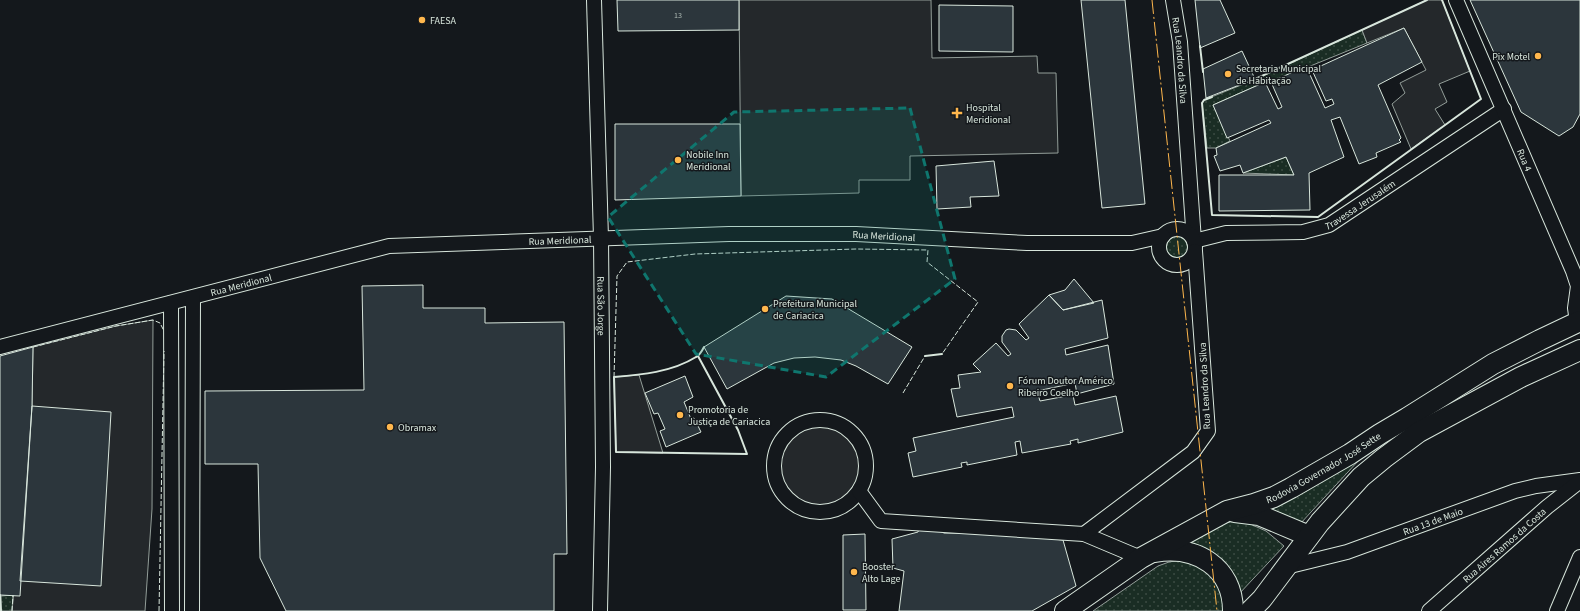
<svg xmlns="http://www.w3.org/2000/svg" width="1580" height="611" font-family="'Source Sans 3',sans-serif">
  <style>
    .green { fill: url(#green-dots); stroke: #939e99 }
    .parking { fill: #24282b; stroke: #939e99 }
    .building { fill: #2c363c; stroke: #d8e6dc; fill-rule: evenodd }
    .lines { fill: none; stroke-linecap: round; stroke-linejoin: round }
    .street-casing { stroke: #d8e6dc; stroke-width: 16 }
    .secondary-casing { stroke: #d8e6dc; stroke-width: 22 }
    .street { stroke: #14181c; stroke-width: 14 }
    .secondary { stroke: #14181c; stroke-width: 20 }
    .fence { stroke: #d8e6dc; stroke-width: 1; stroke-dasharray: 5 2; stroke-linecap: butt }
    .wall { stroke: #d8e6dc; stroke-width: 2 }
    .power { stroke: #ffb74d; stroke-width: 1; stroke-dasharray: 14 3 2 3; stroke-linecap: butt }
    .marked { fill: #0f766e; fill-opacity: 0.2; stroke: #0f766e; stroke-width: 3; stroke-dasharray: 8 5; stroke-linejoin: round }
    .poi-dot { fill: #ffb74d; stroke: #14181c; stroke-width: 1.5 }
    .labels { text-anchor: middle; stroke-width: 3; stroke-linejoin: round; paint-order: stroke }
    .number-label { font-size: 8px; fill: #adbab4 }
    .poi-label { font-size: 10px; fill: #d8e6dc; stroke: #14181c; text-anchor: start }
    .street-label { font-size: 10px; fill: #d8e6dc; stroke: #14181c }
  </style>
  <defs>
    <pattern id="green-dots" width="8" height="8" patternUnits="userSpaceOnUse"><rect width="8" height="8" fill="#1a2d24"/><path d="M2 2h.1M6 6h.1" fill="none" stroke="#3b4b43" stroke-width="1.8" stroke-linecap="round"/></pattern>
  </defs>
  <rect width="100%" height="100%" fill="#14181c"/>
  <path class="green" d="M1362,30L1367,43L1271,82H1265L1213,105L1230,141L1216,148H1207L1202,103L1204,100L1261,77Z
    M1286,157L1294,175L1243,173Z
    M1175,230L1183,231L1192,237L1190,259C1166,279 1145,237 1175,230Z
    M1371,447L1300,524L1269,511L1308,490Z
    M1241,520L1266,531L1284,546L1238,595L1180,543L1220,524Z
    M1181,560L1192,562L1211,574L1223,595V611H1093L1158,566L1169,562Z
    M13,595L12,611H1V596Z"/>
  <path class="parking" d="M739,0H931L932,58L1037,56L1038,73H1056L1058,153L910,156V180H859V193L741,196Z
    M1427,0H1442L1470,71L1439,84L1447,102L1435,109L1445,125L1411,149L1392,104L1405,93L1400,83L1426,70L1404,28L1367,43L1362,30Z
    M153,320L152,509L145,611H12L32,406L33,347L116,326Z
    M639,375L663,453L616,452L614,377Z
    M774 466a46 46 0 1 1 92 0a46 46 0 1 1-92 0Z"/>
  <path class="building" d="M617,0H739V30L618,31Z
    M1081,0H1125L1145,204L1102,208Z
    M1195,0H1220L1235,33L1200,48Z
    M1470,0H1580V114L1573,127L1559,136L1521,112Z
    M939,5L1013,6V52L939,51Z
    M1404,28L1422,62L1378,85L1401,138L1399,140L1401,142L1376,153L1377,157L1359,164L1340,117L1331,120L1344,157L1309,173L1310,210L1219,211V175H1294L1286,157L1243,173L1240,165L1220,171L1214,156L1217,155L1216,148L1271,123L1269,120L1227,138L1213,105L1265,82L1278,109L1282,107L1271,82L1306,66L1325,108L1334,104L1332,99L1326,101L1312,70Z
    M1242,51L1255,79L1206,98L1203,69Z
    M615,124H740L741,196L615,200Z
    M994,161L999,196L970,197L971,207L937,209L936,166Z
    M1074,279L1094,303L1063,310L1049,295L1065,290Z
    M423,285V308H485V323L564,322L567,554H554V611H286L260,558L258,464H205V391L364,390L362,286Z
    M1049,295L1063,310L1102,300L1108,338L1065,349L1066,355L1108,345L1114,384L1073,395L1075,405L1116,396L1123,432L1078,443V439L1070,441L1071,444L1022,453L1020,441L1015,442L1017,455L967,465V462L961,463L962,467L913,477L908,453L916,451L913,438L1014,417L1012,407L957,417L951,389L960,388L958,375L981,372L973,364L996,343L1008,356L1011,354L1002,342V336L1006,330L1009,329L1016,330L1026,340L1029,338L1019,324ZM1075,383L1077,394L1040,401L1037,391Z
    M786,296L832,299L912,347L888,384L856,366L841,360L815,357L794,358L774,363L727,389L704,347Z
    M33,347L32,406L20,596L0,595V356Z
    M685,376L693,397L684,402L691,419L694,418L701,432L666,447L660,431L665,429L658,413L654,414L645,393Z
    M32,406L111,412L101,586L20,581Z
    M934,528L944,533H995L1063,540L1076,586L1032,611H899L904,571L893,568L892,539L918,532L919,529Z
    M865,534L866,610H843V535Z"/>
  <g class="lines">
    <defs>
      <g id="street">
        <path id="s1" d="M594,0L601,238L603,467L600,611"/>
        <path id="s2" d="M1173,0L1180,42L1194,241L1226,233L1303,232L1329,225L1504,109"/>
        <path id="s3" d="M1456,0L1573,271L1578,286L1575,308L1577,322"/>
        <circle cx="1177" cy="247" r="18"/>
        <path d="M171,303L172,611"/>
        <path id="s4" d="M0,347L389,246L729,234H856L1027,243H1132L1163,236"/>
        <circle cx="820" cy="466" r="46"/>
        <path d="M859,491L881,521L1084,534L1141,558"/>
        <path d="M1084,534L1193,452L1208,431L1195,251"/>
        <path id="s5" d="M1286,567L1347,552L1515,491L1536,486L1580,480"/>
        <path d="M192,611L193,298"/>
        <path id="s6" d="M1429,611L1547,507L1580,481"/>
        <path d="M1557,611L1580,557"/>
      </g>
      <g id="secondary">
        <path d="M1235,512L1259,515L1309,536"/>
        <path d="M1155,552C1196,545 1233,567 1233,611"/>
        <path id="s7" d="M1065,611L1141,558L1227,511L1254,504L1274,497L1291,488L1350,454L1380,434L1407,418L1493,364L1540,340L1580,321"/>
        <path d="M1250,611L1262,599L1320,522L1361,477L1384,458L1419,432L1521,377L1580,350"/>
      </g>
    </defs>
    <use href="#street" class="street-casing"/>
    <use href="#secondary" class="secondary-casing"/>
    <use href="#street" class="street"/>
    <use href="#secondary" class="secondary"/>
    <path class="fence" d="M33,347L116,326L153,320L160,323L164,331
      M614,377L617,276L627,262L695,254L856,249L928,250L927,262L978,302L942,354
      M903,393L925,356
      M12,611L13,595
      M159,611L164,351"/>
    <path class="wall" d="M1200,46L1203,72
      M1253,80L1427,0
      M1212,97L1204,100L1202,103L1212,215L1318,217L1481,99L1442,0
      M698,356L738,430L747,454L616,452L614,377C641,375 672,372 696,357C700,355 702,351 704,347
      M925,356L942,354
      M0,595L1,611"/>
    <path class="power" d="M1152,0L1217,611"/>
  </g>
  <path class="marked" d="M910,108L955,279L826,377L696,354L608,217L734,112Z"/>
  <g class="poi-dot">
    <circle cx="422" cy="20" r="4"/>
    <circle cx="1538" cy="56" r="4"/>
    <circle cx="1228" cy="74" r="4"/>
    <path d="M955 107h4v4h4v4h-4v4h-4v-4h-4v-4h4z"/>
    <circle cx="678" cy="160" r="4"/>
    <circle cx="765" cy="309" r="4"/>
    <circle cx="1010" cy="386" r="4"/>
    <circle cx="680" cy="415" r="4"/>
    <circle cx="390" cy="427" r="4"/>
    <circle cx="854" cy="572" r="4"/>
  </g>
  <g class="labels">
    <g class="number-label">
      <text x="678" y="18">13</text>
    </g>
    <g class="poi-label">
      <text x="430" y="24">FAESA</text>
      <text x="1530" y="60" text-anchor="end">Pix Motel</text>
      <text x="1236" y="72">Secretaria Municipal<tspan x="1236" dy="12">de Habitação</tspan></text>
      <text x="966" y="111">Hospital<tspan x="966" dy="12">Meridional</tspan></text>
      <text x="686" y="158">Nobile Inn<tspan x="686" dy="12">Meridional</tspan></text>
      <text x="773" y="307">Prefeitura Municipal<tspan x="773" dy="12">de Cariacica</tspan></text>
      <text x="1018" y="384">Fórum Doutor Américo<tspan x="1018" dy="12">Ribeiro Coelho</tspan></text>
      <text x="688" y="413">Promotoria de<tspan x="688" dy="12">Justiça de Cariacica</tspan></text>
      <text x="398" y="431">Obramax</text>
      <text x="862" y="570">Booster<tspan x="862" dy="12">Alto Lage</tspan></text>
    </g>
    <g class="street-label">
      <text dy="4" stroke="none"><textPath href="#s2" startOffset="61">Rua Leandro da Silva</textPath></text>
      <text dy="4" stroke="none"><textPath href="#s3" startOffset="174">Rua 4</textPath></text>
      <text dy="4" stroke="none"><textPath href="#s2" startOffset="416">Travessa Jerusalém</textPath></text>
      <text dy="4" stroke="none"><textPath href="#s4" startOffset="897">Rua Meridional</textPath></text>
      <text dy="4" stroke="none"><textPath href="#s4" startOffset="573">Rua Meridional</textPath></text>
      <text dy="4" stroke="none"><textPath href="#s4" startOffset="249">Rua Meridional</textPath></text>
      <text dy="4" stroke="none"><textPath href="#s1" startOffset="306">Rua São Jorge</textPath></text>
      <text transform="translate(1204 386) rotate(-93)" y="4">Rua Leandro da Silva</text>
      <text dy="4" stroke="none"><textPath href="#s7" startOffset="297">Rodovia Governador José Sette</textPath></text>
      <text dy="4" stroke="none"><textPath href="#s5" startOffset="154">Rua 13 de Maio</textPath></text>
      <text dy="4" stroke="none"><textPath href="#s6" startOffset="100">Rua Aires Ramos da Costa</textPath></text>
    </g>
  </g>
</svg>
